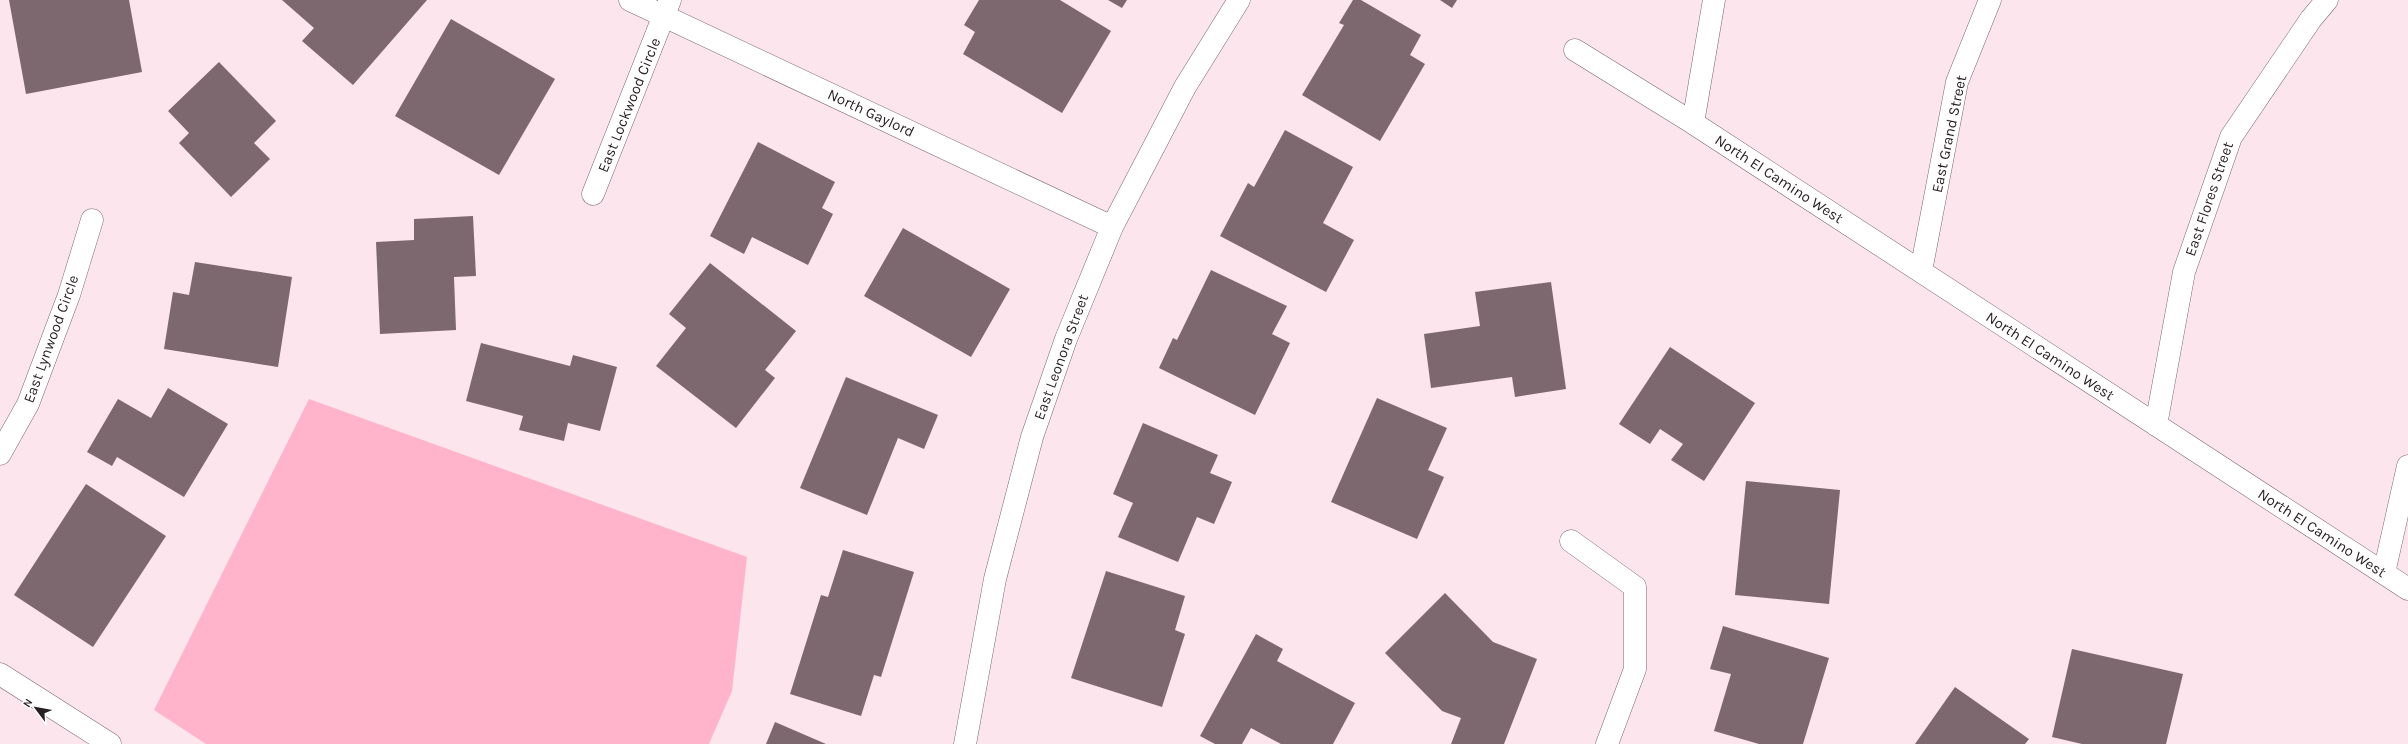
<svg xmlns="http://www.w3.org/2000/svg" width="2408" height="744" font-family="Karla,sans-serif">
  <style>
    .green { fill: #ffb4cc }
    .building { fill: #7c686e }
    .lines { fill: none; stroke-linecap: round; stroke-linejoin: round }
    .minor-casing { stroke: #7b686e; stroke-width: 23 }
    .minor { stroke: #fff; stroke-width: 22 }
    .labels { text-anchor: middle; stroke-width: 3; stroke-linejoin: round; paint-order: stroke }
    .street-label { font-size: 15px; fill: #271f21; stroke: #fff }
  </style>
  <rect width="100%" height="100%" fill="#fce5ec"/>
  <path class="green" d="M309,399L747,557L732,691L709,744H206L154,710Z"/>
  <path class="building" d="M9,0H129L142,72L26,94Z
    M282,0H427L353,85L302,41L314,28Z
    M979,0H1060L1111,31L1062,113L963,54L975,32L964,25Z
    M1108,0H1127L1122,8Z
    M1353,0H1361L1421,35L1410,55L1425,64L1380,141L1302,95L1344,25L1339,23Z
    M1440,0H1457L1452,8Z
    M451,19L555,79L499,175L395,116Z
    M219,62L276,121L254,143L270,159L231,197L179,143L189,133L168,111Z
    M1285,130L1353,167L1323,223L1354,240L1326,292L1220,236L1248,183L1254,187Z
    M758,142L835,182L822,208L833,214L808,265L752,237L744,254L710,236Z
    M473,216L476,276L454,277L456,330L380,334L376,242L414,240V219Z
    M903,228L1010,289L971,357L864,296Z
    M195,262L292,277L278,367L164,349L173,292L189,295Z
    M710,263L796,331L765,370L775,378L736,428L656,366L686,328L669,314Z
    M1211,270L1287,306L1272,334L1290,343L1255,415L1159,368L1173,338L1177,340Z
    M1551,282L1566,389L1515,397L1512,377L1431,388L1424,334L1480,326L1475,292Z
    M481,343L570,366L573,355L617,367L600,431L568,423L564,441L519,430L523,416L466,401Z
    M1670,347L1755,403L1704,481L1671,460L1683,444L1660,429L1650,444L1619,424Z
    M846,377L938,415L924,449L898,438L867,515L800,488Z
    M168,388L228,424L184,497L117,457L112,466L87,452L118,399L151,418Z
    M1377,398L1447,428L1428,470L1444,477L1417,539L1331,502Z
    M1143,423L1218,455L1210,473L1232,482L1214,524L1197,517L1178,562L1118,537L1133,503L1113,494Z
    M1746,481L1840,490L1829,604L1735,595Z
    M86,484L166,536L93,647L14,595Z
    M843,550L914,572L881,677L874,675L861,716L790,694L821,595L828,597Z
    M1106,571L1185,596L1175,630L1185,634L1162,707L1071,678Z
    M1445,593L1493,642L1537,659L1504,744H1451L1461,718L1442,711L1385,653Z
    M1723,626L1829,658L1803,744H1759L1714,731L1731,674L1710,669Z
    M1256,634L1283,649L1277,661L1355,703L1333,744H1281L1251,728L1242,744H1215L1200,736Z
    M2072,649L2183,674L2166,744H2082L2052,737Z
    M1955,687L2029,739L2025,744H1915Z
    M775,722L826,744H766Z"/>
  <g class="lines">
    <defs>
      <path id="minor" d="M630,0L1112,227
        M1575,50L1693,123L2408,589
        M1693,123L1714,0
        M593,194L670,0
        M1921,271L1957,82L1990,0
        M2156,425L2184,272L2231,137L2311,19L2327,0
        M0,454L28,404L69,295L92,220
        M1571,541L1635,587V669L1607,744
        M2384,573L2408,466
        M0,674L110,744
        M965,744L995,579L1032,437L1066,339L1112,227L1185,87L1239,0"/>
    </defs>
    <use href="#minor" class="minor-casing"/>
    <use href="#minor" class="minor"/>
  </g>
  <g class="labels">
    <g class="street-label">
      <text transform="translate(629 105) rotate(-68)" y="5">East Lockwood Circle</text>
      <text transform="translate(871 113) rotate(25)" y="5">North Gaylord</text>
      <text transform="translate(1949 134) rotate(-78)" y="5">East Grand Street</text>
      <text transform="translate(1779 179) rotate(33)" y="5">North El Camino West</text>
      <text transform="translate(2209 199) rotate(-71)" y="5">East Flores Street</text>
      <text transform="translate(51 339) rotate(-70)" y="5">East Lynwood Circle</text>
      <text transform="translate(2050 356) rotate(33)" y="5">North El Camino West</text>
      <text transform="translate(1061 357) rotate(-70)" y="5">East Leonora Street</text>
      <text transform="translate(2322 533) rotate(33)" y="5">North El Camino West</text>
    </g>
  </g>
  <g transform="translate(36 708) rotate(302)" stroke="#ffffff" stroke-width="3" paint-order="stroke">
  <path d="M0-3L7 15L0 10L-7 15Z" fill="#271f21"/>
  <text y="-6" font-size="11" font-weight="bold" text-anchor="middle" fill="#271f21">N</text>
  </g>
</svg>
